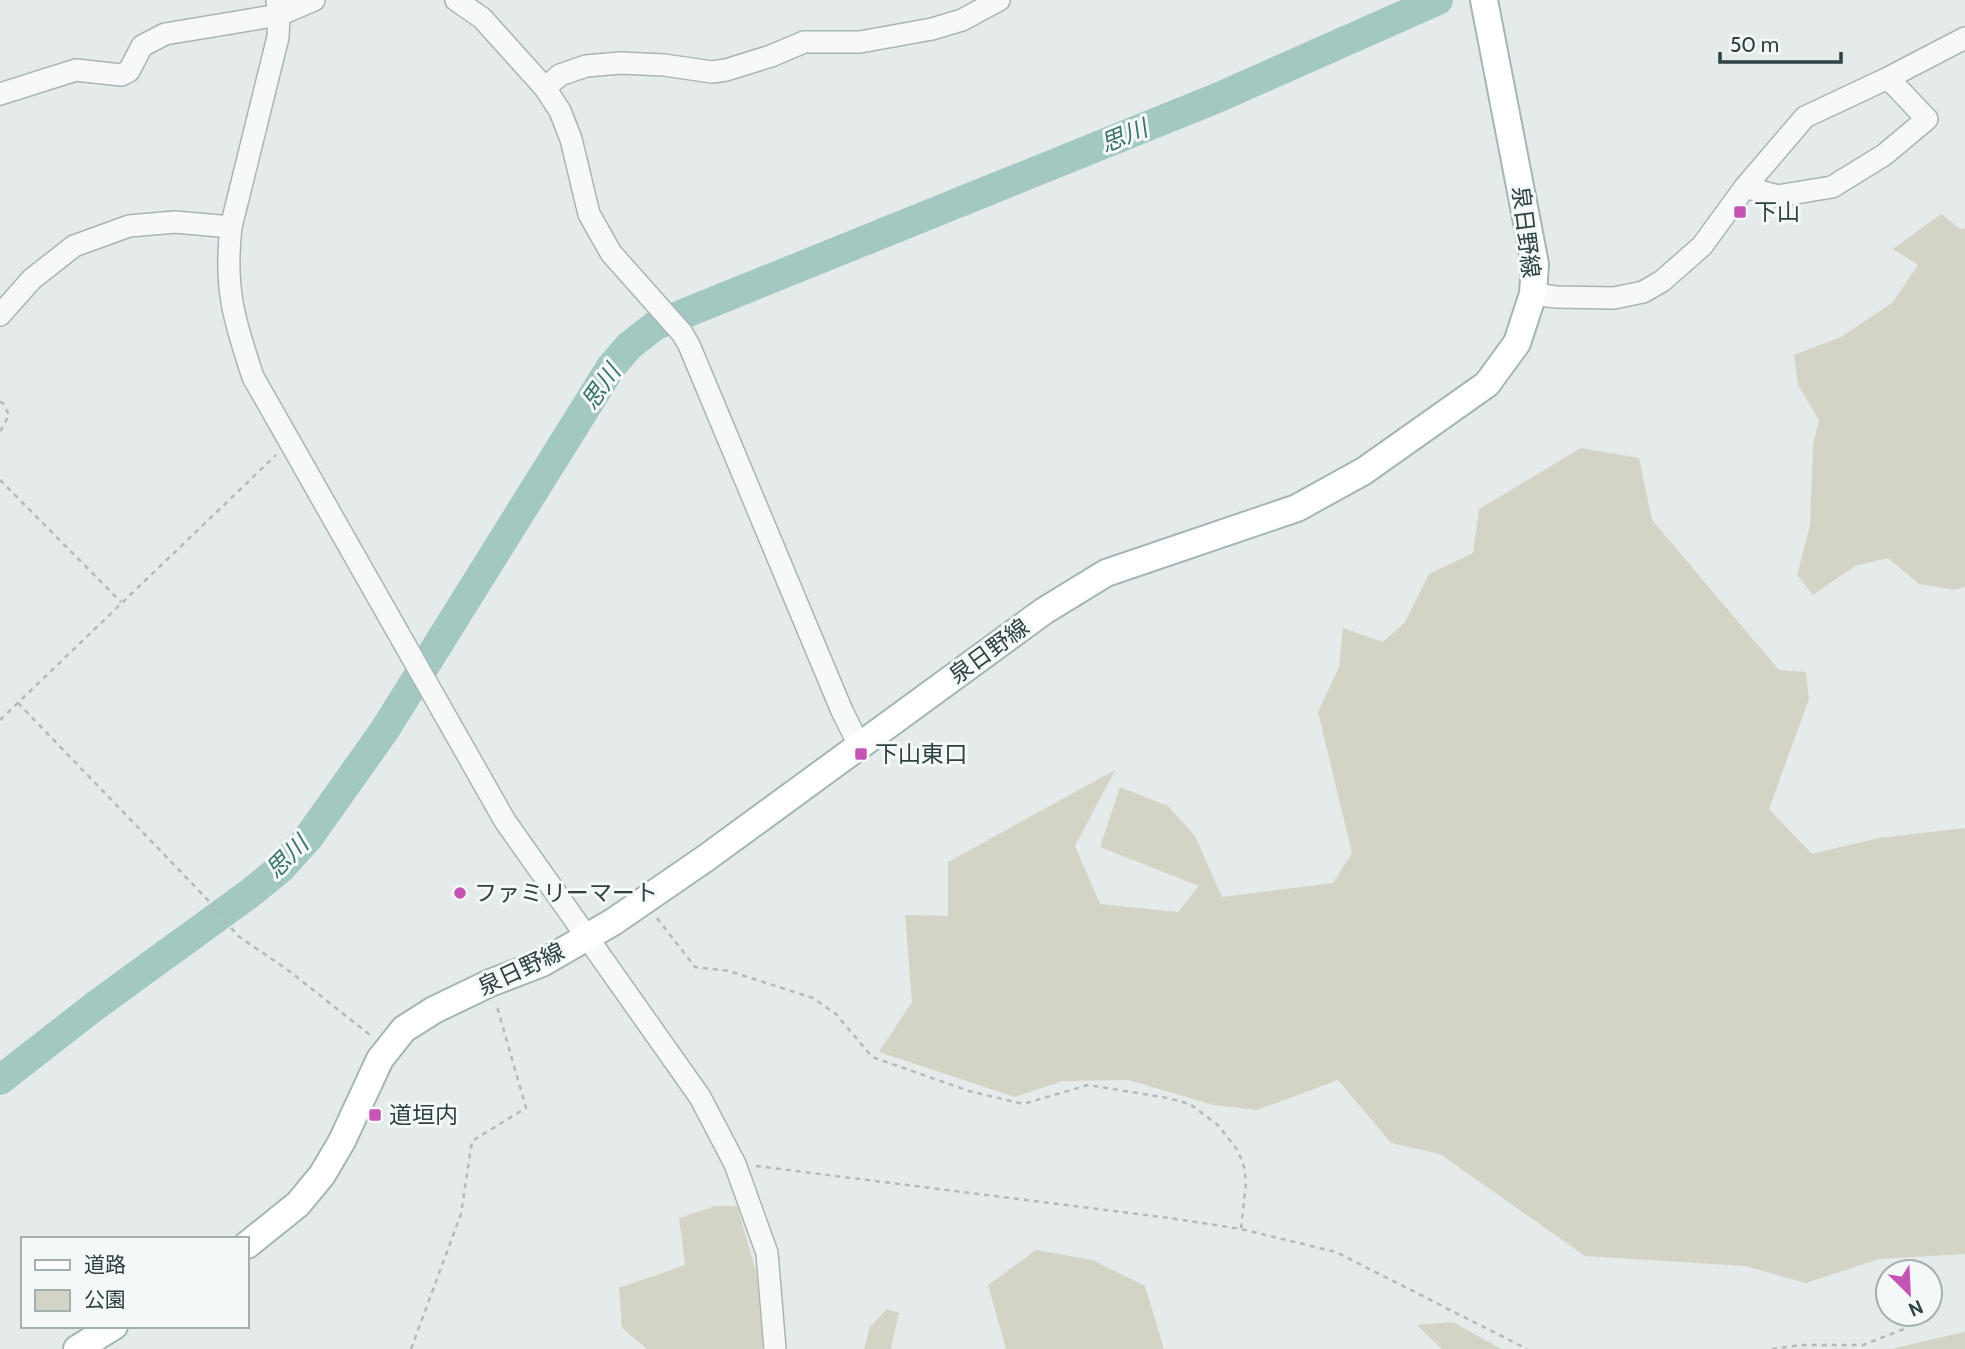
<svg xmlns="http://www.w3.org/2000/svg" width="1965" height="1349" font-family="Cabin,'Noto Sans JP',sans-serif">
  <style>
    .green { fill: #d4d4c6 }
    .lines { fill: none; stroke-linecap: round; stroke-linejoin: round }
    .river { stroke: #a3c8c1; stroke-width: 30 }
    .minor-casing { stroke: #a9b5b4; stroke-width: 24 }
    .major-casing { stroke: #a4b6b4; stroke-width: 30 }
    .path { stroke: #b2bbba; stroke-width: 2.5; stroke-dasharray: 5 5; stroke-linecap: butt }
    .minor { stroke: #f7f9f9; stroke-width: 21 }
    .major { stroke: #fff; stroke-width: 26 }
    .poi-dot { fill: #c555b4; stroke: #f4f8f8; stroke-width: 2.5 }
    .labels { text-anchor: middle; stroke-width: 6; stroke-linejoin: round; paint-order: stroke }
    .poi-label { font-size: 23px; fill: #2d4241; stroke: #f4f8f8; text-anchor: start }
    .street-label { font-size: 23px; fill: #2d4241; stroke: #f4f8f8 }
    .water-label { font-size: 24px; font-style: italic; fill: #3a736b; stroke: #f4f8f8 }
  </style>
  <rect width="100%" height="100%" fill="#e4ebea"/>
  <path class="green" d="M1941,214L1960,229L1965,228V586L1955,590L1919,584L1888,558L1855,566L1813,595L1797,575L1810,526L1813,445L1819,420L1798,385L1794,355L1841,337L1892,303L1918,265L1893,249Z
    M1581,448L1639,458L1652,520L1779,670L1806,672L1809,699L1769,809L1812,854L1878,838L1965,828V1254L1879,1259L1806,1283L1745,1266L1585,1256L1440,1154L1391,1143L1338,1080L1257,1110L1214,1105L1128,1080L1062,1081L1015,1097L879,1052L912,1002L905,915L948,916V862L1115,770L1075,846L1100,904L1178,912L1199,886L1100,847L1120,787L1168,806L1195,836L1222,897L1333,883L1352,853L1318,712L1339,667L1343,628L1383,642L1405,622L1429,574L1473,553L1479,509Z
    M715,1206H737L756,1271L763,1347L761,1349H647L622,1328L619,1288L685,1265L679,1218Z
    M1036,1250L1092,1260L1145,1286L1164,1349H1006L988,1285Z
    M887,1309L899,1313L891,1349H864L870,1327Z
    M1453,1322L1501,1349H1442L1417,1325Z
    M1965,1331V1349H1891L1964,1332Z"/>
  <g class="lines">
    <path class="river" d="M0,1080L95,1006L249,894L281,868L308,838L384,731L611,367L629,346L656,325L1217,98L1438,0"/>
    <defs>
      <path id="minor" d="M277,0L279,15L278,37L231,227C224,288 234,320 253,377L505,821L700,1097L735,1164L767,1253L775,1349
        M456,0L482,18L545,88L560,111L571,139L589,214L611,253L682,333L689,345L842,711L859,745
        M545,88L560,75L586,66L620,63L664,65L712,72L726,70L771,56L804,42H860L932,29L962,20L999,0
        M0,94L76,70L121,75L129,71L142,46L165,34L279,15L314,0
        M1745,187L1778,196L1832,187L1884,155L1927,119L1888,78
        M1533,294L1556,297L1614,298L1643,292L1662,281L1702,246L1745,187L1805,117L1888,78L1965,38
        M0,315L32,279L74,246L129,226L175,222L231,227"/>
      <path id="major" d="M247,1245L298,1204L322,1175L342,1141L380,1059L404,1029L434,1010L490,983L542,963L613,922L706,858L1044,611L1106,573L1297,508L1364,471L1487,384L1517,343L1533,294L1535,264L1484,0
        M77,1349L114,1326"/>
    </defs>
    <use href="#minor" class="minor-casing"/>
    <use href="#major" class="major-casing"/>
    <path class="path" d="M0,402L3,403L9,415L0,432
      M0,480L121,602
      M18,703L207,899L238,936L288,970L370,1035
      M0,720L276,455
      M657,918L695,967L729,971L813,998L836,1014L872,1057L969,1091L1023,1104L1088,1085L1168,1098L1190,1104L1218,1125L1238,1151L1244,1167L1246,1182L1241,1229
      M756,1166L1169,1218L1241,1229L1336,1252L1527,1349
      M411,1349L461,1214L472,1141L526,1108L496,1003
      M1772,1349L1800,1345H1863L1904,1329"/>
    <use href="#minor" class="minor"/>
    <use href="#major" class="major"/>
  </g>
  <g class="poi-dot">
    <rect x="1733" y="205" width="14" height="14" rx="3.5"/>
    <rect x="854" y="747" width="14" height="14" rx="3.5"/>
    <circle cx="460" cy="893" r="7"/>
    <rect x="368" y="1108" width="14" height="14" rx="3.5"/>
  </g>
  <g class="labels">
    <g class="poi-label">
      <text x="1754" y="220">下山</text>
      <text x="875" y="762">下山東口</text>
      <text x="474" y="901">ファミリーマート</text>
      <text x="389" y="1123">道垣内</text>
    </g>
    <g class="street-label">
      <text transform="translate(1526 232) rotate(83)" y="8">泉日野線</text>
      <text transform="translate(989 651) rotate(-36)" y="8">泉日野線</text>
      <text transform="translate(521 969) rotate(-25)" y="8">泉日野線</text>
    </g>
    <g class="water-label">
      <text transform="translate(1124 136) rotate(-22)" y="8">思川</text>
      <text transform="translate(601 387) rotate(-55)" y="8">思川</text>
      <text transform="translate(287 857) rotate(-45)" y="8">思川</text>
    </g>
  </g>
  <rect x="21" y="1237" width="228" height="91" fill="#f4f8f8" stroke="#a4afaf" stroke-width="2"/>
  <rect x="35" y="1260" width="35" height="10" fill="#ffffff" stroke="#a4afaf" stroke-width="2"/>
  <text x="84" y="1272" font-size="21" fill="#2d4241">道路</text>
  <rect x="35" y="1290" width="35" height="21" fill="#d4d4c6" stroke="#a4afaf" stroke-width="2"/>
  <text x="84" y="1307" font-size="21" fill="#2d4241">公園</text>
  <g transform="translate(1909 1293) rotate(156)"><circle r="33" fill="#f4f8f8" stroke="#a4afaf" stroke-width="2"/>
  <path d="M0-5L12 26L0 18L-12 26Z" fill="#c555b4"/>
  <text y="-10" font-size="19" font-weight="bold" text-anchor="middle" fill="#2d4241">N</text>
  </g>
  <path d="M1720 52v10h121v-10" fill="none" stroke="#2d4241" stroke-width="3.5"/>
  <text x="1730" y="52" font-size="21" fill="#2d4241" stroke="#f4f8f8" stroke-width="5" paint-order="stroke">50 m</text>
</svg>
